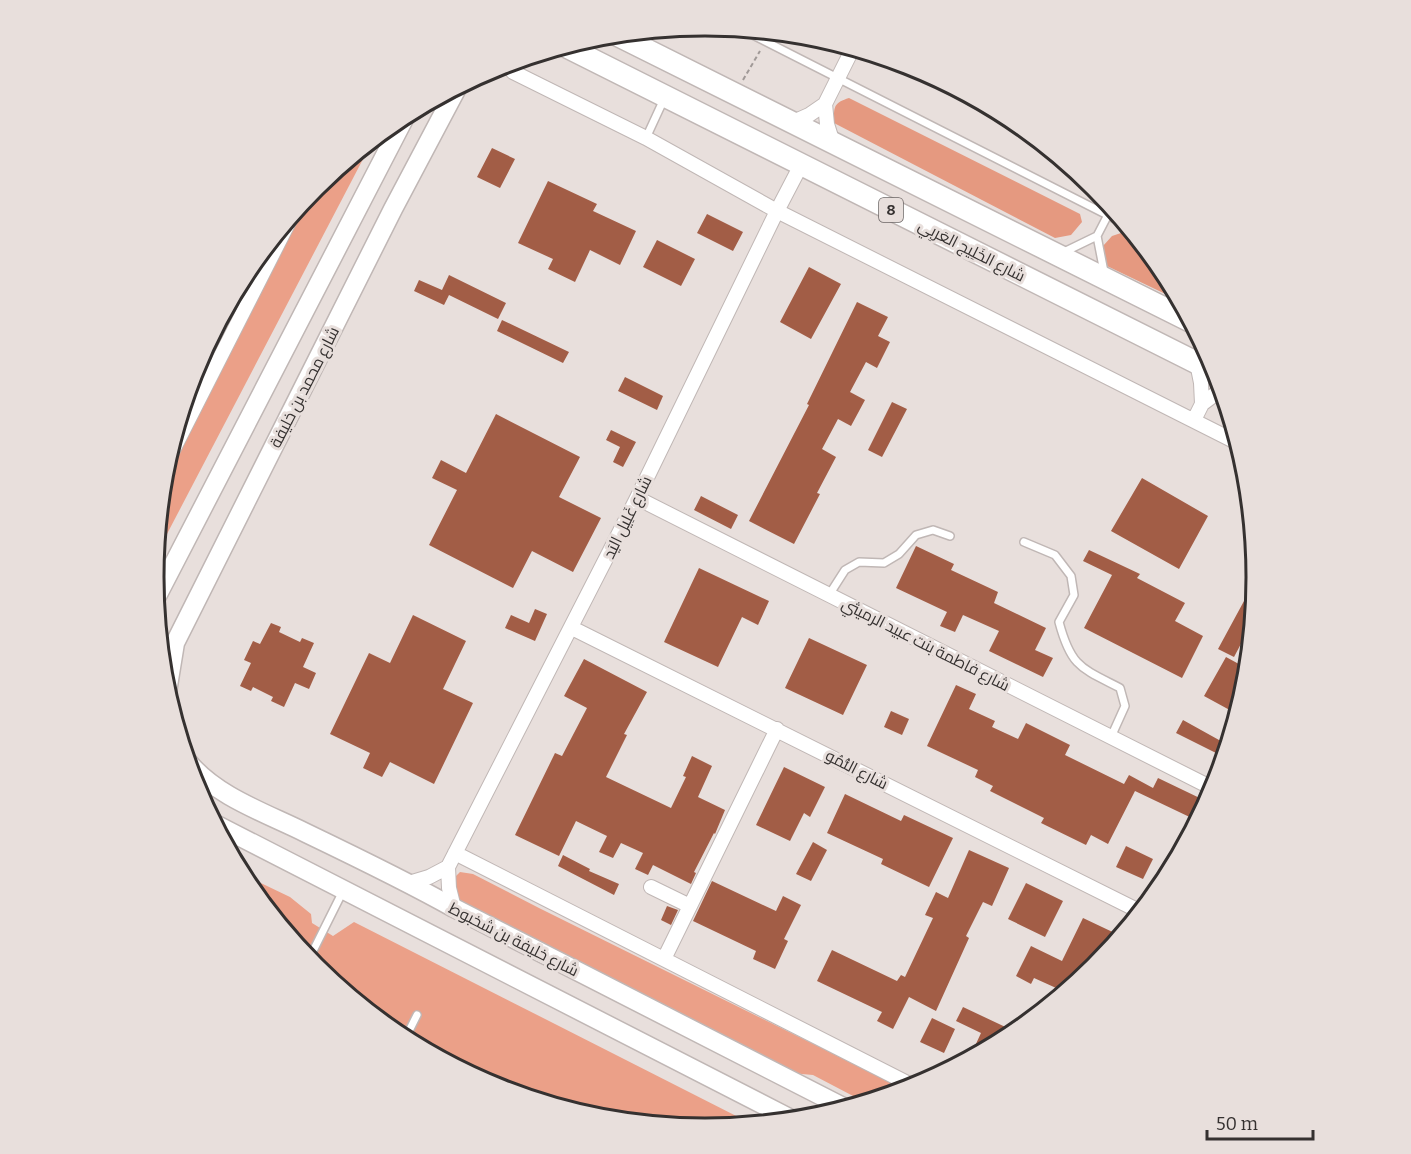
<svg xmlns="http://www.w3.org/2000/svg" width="1411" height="1154" font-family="Bitter,Cairo,serif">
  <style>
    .green { fill: #eba088 }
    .forest { fill: #e59980 }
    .building { fill: #a25d46 }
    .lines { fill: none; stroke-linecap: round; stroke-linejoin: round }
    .service-casing { stroke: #c0b7b5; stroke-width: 10 }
    .minor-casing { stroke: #c0b7b5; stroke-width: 16 }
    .secondary-casing { stroke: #c0b7b5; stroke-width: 21 }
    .trunk-casing { stroke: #c0b7b5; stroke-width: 24 }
    .path { stroke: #a09997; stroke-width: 2; stroke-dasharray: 4.5 3; stroke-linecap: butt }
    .service { stroke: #fff; stroke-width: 7 }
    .minor { stroke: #fff; stroke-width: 14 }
    .secondary { stroke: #fff; stroke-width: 18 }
    .trunk { stroke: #fff; stroke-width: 21 }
    .labels { text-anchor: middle; stroke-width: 6; stroke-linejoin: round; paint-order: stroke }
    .shield { fill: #e8dfdc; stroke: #6b6564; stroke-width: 1.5 }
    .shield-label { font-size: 15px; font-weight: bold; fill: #353130 }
    .street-label { font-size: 16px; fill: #353130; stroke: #e8dfdc }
    .rim { fill: none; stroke: #353130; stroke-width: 3 }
  </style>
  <rect width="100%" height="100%" fill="#e8dfdc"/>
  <path class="green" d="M373,140L156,555L163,485L310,193Z
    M460,872L473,874L539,908L906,1090L860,1104L855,1097L813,1075L791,1073L452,900L448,884Z
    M242,874L290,897L311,914L312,923L333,936L354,922L752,1124L705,1128L598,1118L494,1086L399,1035L315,967L247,883Z"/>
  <path class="forest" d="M849,98L1080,214L1082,222L1071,235L1055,238L834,123C834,107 833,103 849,98Z
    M1124,232C1152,247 1166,274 1180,301L1107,266L1103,246L1112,236Z"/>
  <path class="building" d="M492,148L515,159L500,188L477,177Z
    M548,181L597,204L593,211L636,231L620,265L590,250L575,282L548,269L553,259L518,243Z
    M707,214L743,232L733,251L697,233Z
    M657,240L695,259L681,286L643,267Z
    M809,267L841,284L811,339L780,322Z
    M449,275L506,303L498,319L449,295L444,305L414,291L419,280L442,290Z
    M857,302L888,317L878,336L890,342L877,368L866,362L850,392L865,400L851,426L838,419L822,449L836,457L817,493L820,494L794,544L749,521L809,405L807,404Z
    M502,320L569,352L563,363L497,331Z
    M625,377L663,396L657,410L618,391Z
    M892,402L907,409L882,457L868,450Z
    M496,414L580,457L559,497L601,518L573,572L532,551L513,588L429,545L457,490L432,478L441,460L466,473Z
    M611,430L636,442L623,467L613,462L620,447L606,440Z
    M1142,478L1208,516L1179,569L1111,531Z
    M701,496L738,515L731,529L694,510Z
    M916,546L954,564L951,570L998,592L994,603L1046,628L1035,650L1053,658L1043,677L989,651L999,631L963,615L955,632L940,626L947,612L896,588Z
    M1089,550L1140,574L1137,578L1185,603L1175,621L1203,636L1182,678L1084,628L1112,575L1083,561Z
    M699,568L769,601L758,625L742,617L718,667L664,642Z
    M1257,577L1252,623L1234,657L1218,649Z
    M535,609L547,614L535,641L505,628L511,615L529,623Z
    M413,615L466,641L443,689L473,703L434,784L390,762L382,777L363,768L370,753L330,734L369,653L390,663Z
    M271,623L281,627L279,632L300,642L302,638L314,643L303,667L316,673L309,689L295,683L284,707L271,701L273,697L253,687L251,691L240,686L251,663L244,660L253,641L260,644Z
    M809,638L867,665L843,715L785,688Z
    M1226,657L1248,669L1246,685L1237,714L1204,696Z
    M584,659L647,692L624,734L627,735L606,777L671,808L686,777L683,776L692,756L712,766L698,797L725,810L715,834L714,833L694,872L696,873L691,884L653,865L648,875L635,869L643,853L621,843L613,858L599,852L607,836L576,821L559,856L515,835L555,753L562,756L587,708L564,696Z
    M956,685L976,694L969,709L995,721L992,727L1018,739L1026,723L1070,745L1065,755L1124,784L1129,775L1153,788L1158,778L1208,802L1198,821L1135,791L1108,844L1091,835L1086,845L1041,823L1044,818L990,791L993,786L975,777L978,770L927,746Z
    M891,711L909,719L902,735L884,727Z
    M1183,720L1228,745L1222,756L1176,733Z
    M784,767L825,787L810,817L804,813L790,841L756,825Z
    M845,794L901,821L904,815L953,838L929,887L881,864L883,859L827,833Z
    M813,842L827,850L811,881L796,874Z
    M1126,846L1153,859L1143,879L1116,867Z
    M969,850L1009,868L992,906L983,902L966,936L969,938L936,1011L909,997L893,1029L877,1021L882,1012L817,981L832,950L897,981L901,975L905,977L933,918L925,915L936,892L948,898Z
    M563,855L590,869L589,871L619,884L614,895L558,866Z
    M712,881L776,911L783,896L801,905L784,939L788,941L775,969L753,959L756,951L693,921Z
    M1026,883L1063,901L1045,937L1008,919Z
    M667,906L678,910L671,925L661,920Z
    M1083,918L1121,936L1095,967L1065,992L1034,978L1031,984L1016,976L1031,946L1062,961Z
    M963,1007L1016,1032L969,1059L981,1033L956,1021Z
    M932,1018L955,1029L944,1053L920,1042Z"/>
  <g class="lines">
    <defs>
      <path id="service" d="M741,29L1127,225
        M646,138L664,99
        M1097,236L1104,272
        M1064,252L1097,236L1112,207
        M1024,542L1055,555L1071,576L1074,595L1059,622C1071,667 1081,668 1120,688L1125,706L1111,737
        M829,595L845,570L859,562L884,563L899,554L916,535L933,530L950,536
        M309,959L343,891
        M405,1039L417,1015"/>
      <path id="minor" d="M513,72L646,138L777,211L1238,443
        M825,104L827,124L833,143
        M791,123L809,115L825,104L853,48
        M1197,363L1201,383L1202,404
        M1194,420L1202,404L1222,389
        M168,460L292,216
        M637,498L1214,789
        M572,628L1141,912
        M455,853L915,1087
        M409,883L429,877L448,867
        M651,887L690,906
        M454,908L449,888L448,867L637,498L777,211L801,165
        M664,959L777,729"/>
      <path id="secondary" d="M156,598L406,115
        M167,692L175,643L393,209L457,88
        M188,762C217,797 266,813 306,833C356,857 406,881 454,908L845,1108
        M215,824L793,1120"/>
      <path id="trunk" d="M615,34L1192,322
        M565,46L1217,373"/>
    </defs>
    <use href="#service" class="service-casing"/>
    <use href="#minor" class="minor-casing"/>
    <use href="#secondary" class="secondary-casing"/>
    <use href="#trunk" class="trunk-casing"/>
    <path class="path" d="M743,80L760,51"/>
    <use href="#service" class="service"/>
    <use href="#minor" class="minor"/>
    <use href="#secondary" class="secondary"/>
    <use href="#trunk" class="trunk"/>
  </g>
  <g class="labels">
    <rect class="shield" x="879" y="198" width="24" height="24" rx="4.5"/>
    <g class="shield-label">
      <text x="891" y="215">8</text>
    </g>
    <g class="street-label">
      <text transform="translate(972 250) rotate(27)" y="6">شارع الخَلِيج العَربِي</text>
      <text transform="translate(304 387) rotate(-63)" y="6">شارع محمد بن خليفة</text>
      <text transform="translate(627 517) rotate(-64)" y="6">شارع غَلِيل اليَد</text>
      <text transform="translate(926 644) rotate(27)" y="6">شارع فاطمة بنت عبيد الرميثي</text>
      <text transform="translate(857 769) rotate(27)" y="6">شارع النُّمُو</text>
      <text transform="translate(514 939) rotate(27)" y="6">شارع خليفة بن شخبوط</text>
    </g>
  </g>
  <path d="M0 0H1411V1154H0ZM164 577a541 541 0 1 1 1082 0a541 541 0 1 1-1082 0Z" fill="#e8dfdc" fill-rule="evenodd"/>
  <path class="rim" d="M164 577a541 541 0 1 1 1082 0a541 541 0 1 1-1082 0Z"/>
  <path d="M1207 1130v9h106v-9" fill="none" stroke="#353130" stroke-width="3"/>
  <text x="1216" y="1130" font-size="18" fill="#353130" stroke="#e8dfdc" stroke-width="4.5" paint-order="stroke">50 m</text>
</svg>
